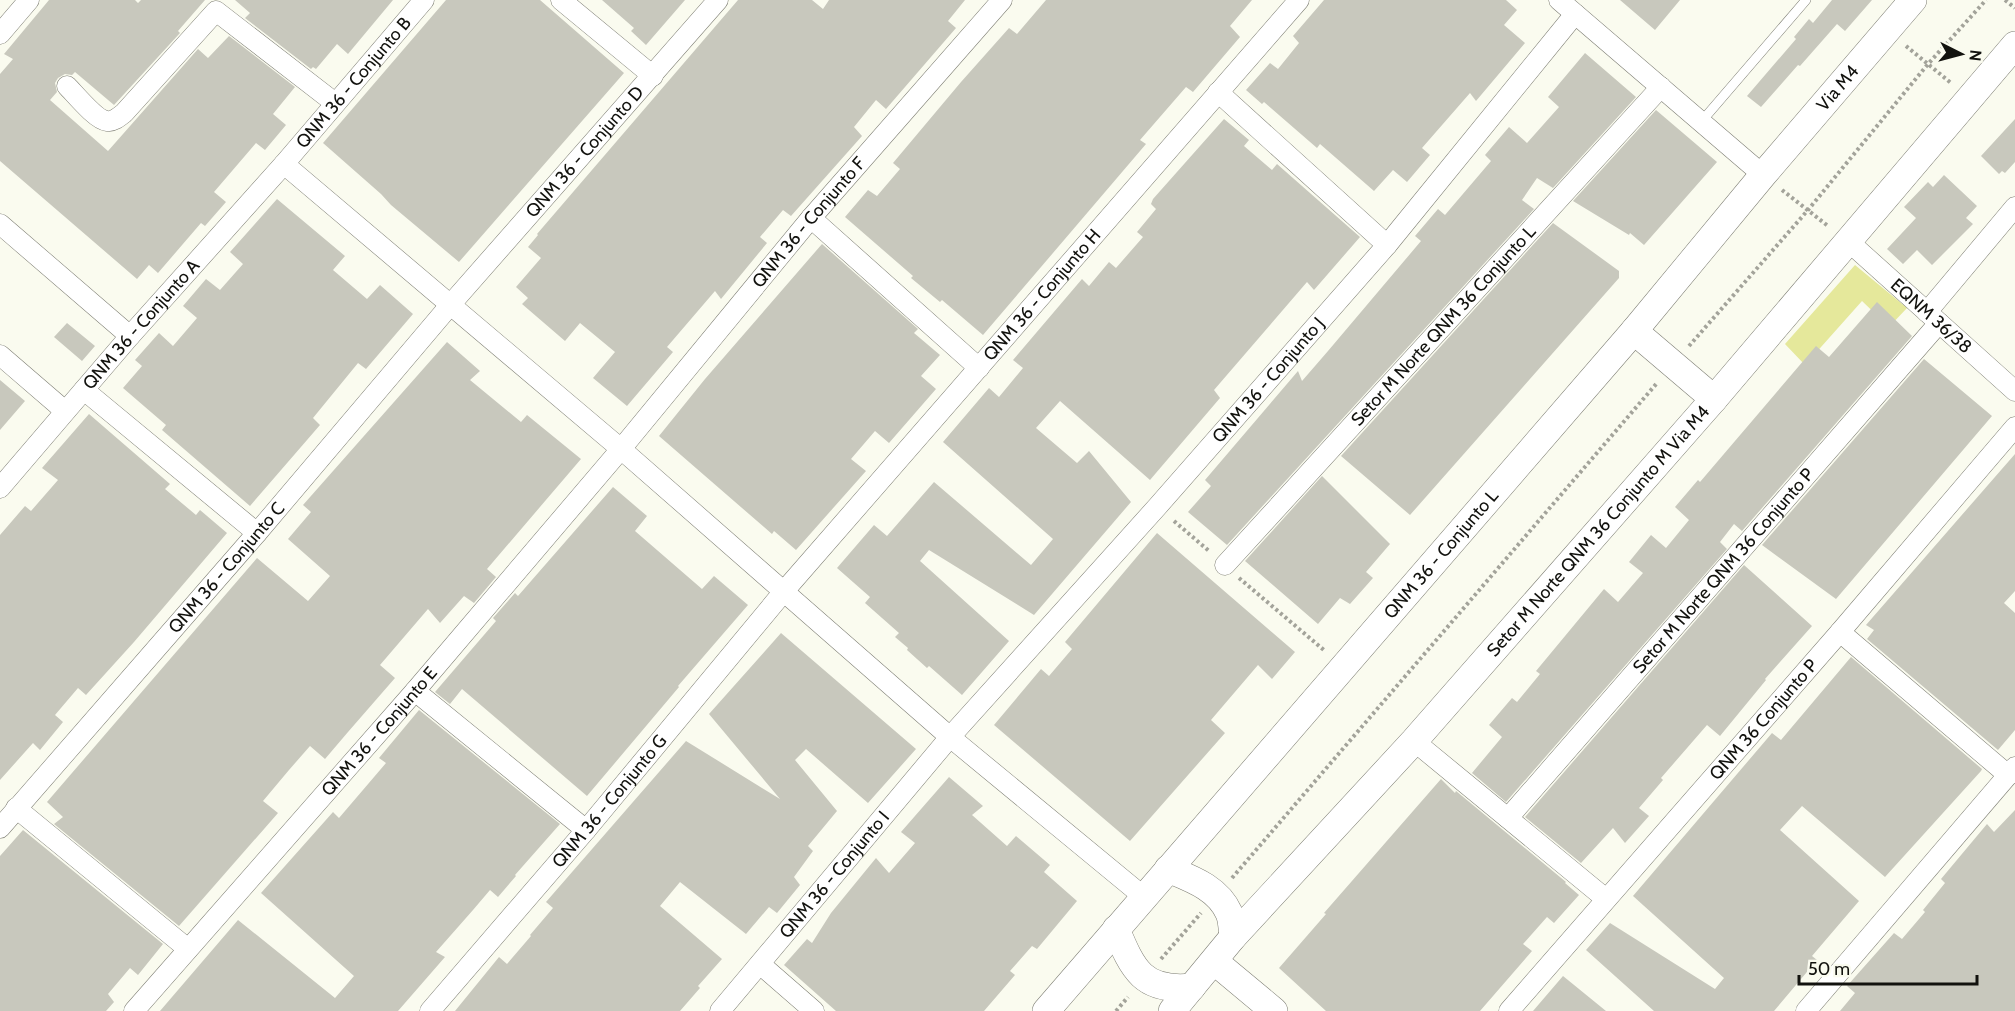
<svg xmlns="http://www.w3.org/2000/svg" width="2015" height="1011" font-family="Cabin,sans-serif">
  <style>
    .green { fill: #e5e89b }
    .building { fill: #c8c8bd }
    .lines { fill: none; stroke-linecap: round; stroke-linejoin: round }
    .lane-casing { stroke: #7e7e74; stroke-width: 10 }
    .street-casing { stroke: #7e7e74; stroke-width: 21 }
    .secondary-casing { stroke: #7e7e74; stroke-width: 28 }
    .path { stroke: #a3a39a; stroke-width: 4; stroke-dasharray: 3 3; stroke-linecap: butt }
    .lane { stroke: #fff; stroke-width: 9 }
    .street { stroke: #fff; stroke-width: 20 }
    .secondary { stroke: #fff; stroke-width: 27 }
    .labels { text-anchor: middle; stroke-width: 6; stroke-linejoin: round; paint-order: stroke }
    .street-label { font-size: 18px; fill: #12120e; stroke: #fafbef }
  </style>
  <rect width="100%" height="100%" fill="#fafbef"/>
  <path class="green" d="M1855,265L1907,308L1889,327L1862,301L1805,365L1785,344Z"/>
  <path class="building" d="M49,0H135L138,3L141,0H205L178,31L180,33L114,105L75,72L72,75L65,74L58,78L55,83L57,92L50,100L108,151L198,49L208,58L229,36L295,87L273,114L286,125L265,150L256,143L214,192L226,202L205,226L201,223L158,273L149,265L137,279L0,161V74L13,59L4,54Z
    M235,0H393L348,54L337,44L316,69L313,67L311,69L245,18L250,13Z
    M446,0H540L624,73L459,262L391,205L381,194L323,143Z
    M602,0H685L646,45L631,31L634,28Z
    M738,0H812L823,9L829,0H965L948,21L956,28L886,109L876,100L854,127L862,136L791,216L783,210L760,237L767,243L721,299L715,291L667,347L673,352L627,406L593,378L615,352L580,323L565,341L522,304L528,298L516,287L541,258L528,247L538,235L537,234Z
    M1046,0H1252L1230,26L1240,37L1193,92L1186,87L1140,140L1146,144L983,335L942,300L940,302L911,278L913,276L845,217L868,190L877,196L900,169L893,163L961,82L1009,28L1017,34Z
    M1324,0H1506L1517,10L1504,25L1525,43L1476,101L1470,93L1422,148L1430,155L1407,182L1393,170L1374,191L1320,144L1317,148L1264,102L1262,104L1246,90L1270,63L1278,69L1299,43L1293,36Z
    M1620,0H1680L1655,30Z
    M1832,0H1872L1845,31L1837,24L1800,66L1798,65L1761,107L1747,96L1796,39L1794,37L1809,19L1813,23Z
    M1585,53L1636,97L1553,188L1537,178L1522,200L1534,209L1227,545L1188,512L1211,486L1205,480L1298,371L1302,381L1328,351L1421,241L1415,236L1438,209L1445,215L1491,161L1485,155L1509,127L1527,143L1559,107L1548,97Z
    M1656,110L1717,162L1644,245L1630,233L1629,235L1573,201Z
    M1224,119L1249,140L1244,146L1272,170L1277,164L1360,237L1314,290L1307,282L1214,390L1220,398L1150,480L1060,401L1036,428L1077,463L1089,451L1131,502L1034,615L929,550L920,561L1009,641L962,695L929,666L927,668L907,650L908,648L895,637L899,633L865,603L870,597L837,568L874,525L887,536L934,482L1031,565L1053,539L943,442L989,388L999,397L1023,368L1013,360L1082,279L1089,286L1109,262L1116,268L1143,237L1137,232L1156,209L1151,204L1153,199Z
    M2015,119V162L2005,173L2002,171L1999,174L1981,156Z
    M1944,175L1977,206L1966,218L1973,224L1932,265L1917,250L1903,264L1887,249L1916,218L1904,207L1928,182L1933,187Z
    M277,199L345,256L333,270L367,299L380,285L413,314L366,369L358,363L313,418L320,425L250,506L162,430L166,425L123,388L142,366L135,360L159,333L173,346L197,318L183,306L206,279L220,290L243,264L230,252Z
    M1553,223L1619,271V278L1410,515L1341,456Z
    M822,244L918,329L914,333L940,355L921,376L936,389L889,443L875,431L851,459L866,471L796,550L774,531L772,534L659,436L705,379Z
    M1877,302L1912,336L1742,531L1734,524L1720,542L1727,549L1506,802L1472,773L1502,737L1489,725L1512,698L1517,702L1540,674L1536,671L1604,589L1618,602L1643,573L1629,562L1651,535L1666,548L1689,520L1675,507L1698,480L1700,482L1816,346L1829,357Z
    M67,323L95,346L82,361L54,337Z
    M447,342L480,371L470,380L521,422L527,415L581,459L487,569L496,577L474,603L464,596L440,623L428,609L380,665L395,678L348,732L325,759L310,746L289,770L263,801L278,813L179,926L54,824L63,817L47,802L257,558L308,601L330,576L288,539L311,512L303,505Z
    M1924,359L1992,416L1836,599L1762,545Z
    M0,380L25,401L0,430Z
    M89,414L170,484L165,489L196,515L200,510L227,533L134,642L86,695L78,688L55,715L63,722L40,750L33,743L0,780V535L25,506L31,511L58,480L42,468Z
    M2015,454V591L2004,603L2015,613V730L1998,750L1867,639L1874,630L1866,625Z
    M1322,476L1390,544L1366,572L1373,578L1350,604L1340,598L1318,624L1245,561Z
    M613,487L647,516L635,531L702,589L714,576L748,605L678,686L679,687L587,796L462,689L450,704L435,692L496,621L493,618L515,593L518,596Z
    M1157,533L1295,652L1272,679L1258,665L1211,720L1225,733L1130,841L994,725L1041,669L1049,676L1072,649L1065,642Z
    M1744,565L1812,626L1765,679L1766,680L1720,736L1707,725L1661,778L1663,780L1639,808L1649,816L1625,843L1613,828L1581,863L1525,817Z
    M781,633L916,749L868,803L806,749L795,760L837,811L808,846L813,851L794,877L800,885L777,913L769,907L746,934L680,882L660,906L722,959L698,986L700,988L680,1011H455L499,957L507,964L531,936L530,935L553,908L546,902L686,741L780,799L709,714Z
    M1851,657L1982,769L1981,771L1885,877L1802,806L1780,830L1859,901L1812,956L1817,960L1774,1011H1654L1586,950L1610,923L1715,989L1724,978L1633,896L1772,733L1781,740Z
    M419,710L560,824L515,875L516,876L498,897L490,890L473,910L436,952L445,957L398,1011H160L238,920L335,998L354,976L261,893L333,812L339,818L386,763L379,758Z
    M949,777L983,806L972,815L1007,846L1016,836L1050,865L1044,872L1077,901L1037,949L1032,946L1010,971L1015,975L984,1011H836L784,965L807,939L812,943L831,913L876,858L889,873L915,843L901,832Z
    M1441,779L1455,793L1456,791L1566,882L1565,883L1579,895L1554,923L1547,917L1523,944L1532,951L1480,1011H1326L1279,968L1326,914L1324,913Z
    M2015,810V1011H1840L1855,993L1847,986L1894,933L1902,939L1925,912L1923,910L1945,883L1941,879L1987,824L1994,832Z
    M23,830L163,944L138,975L130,968L108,994L114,1002L106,1011H0V856Z
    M1563,976L1606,1011H1533Z"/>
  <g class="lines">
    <defs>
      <path id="lane" d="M1701,122L1806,0"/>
      <g id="street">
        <path d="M561,0L653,76"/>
        <path d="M1559,0L1763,175"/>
        <path d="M0,34L29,0"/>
        <path d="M67,86C75,94 96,120 107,121C113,122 119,117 124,113L216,11L335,103"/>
        <path d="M1218,92L1387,245"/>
        <path d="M284,164L621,449L950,737L1144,897"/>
        <path d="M811,218L979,368"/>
        <path d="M0,224L130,336"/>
        <path id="s1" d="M1848,241L2015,391"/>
        <path d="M1927,312L2015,207"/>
        <path d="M0,355L65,411"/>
        <path d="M84,390L257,533"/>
        <path id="s2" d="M0,488L130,336L284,164L424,0"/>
        <path id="s3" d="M1225,565L1661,87"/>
        <path d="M1840,632L2008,775"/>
        <path d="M415,691L586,830"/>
        <path d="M1414,741L1606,899"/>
        <path d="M16,808L188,949"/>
        <path id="s4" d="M1508,818L1939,323"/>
        <path id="s5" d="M0,828L257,533L451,304L718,0"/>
        <path d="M760,964L814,1011"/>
        <path id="s6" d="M134,1011L415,691L621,449L811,218L1002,0"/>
        <path id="s7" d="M430,1011L586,830L785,590L1299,0"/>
        <path id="s8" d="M720,1011L950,737L1157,507L1387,245L1575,14"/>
        <path id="s9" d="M1509,1011L1840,632L2015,427"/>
        <path d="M1806,1011L2015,767"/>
      </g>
      <g id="secondary">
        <path d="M1634,331L1714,399"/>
        <path d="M1168,869C1192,879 1218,888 1229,913C1232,920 1232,929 1233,937"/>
        <path d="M1116,929C1133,970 1143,992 1192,987"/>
        <path d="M1214,961L1274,1011"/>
        <path id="s10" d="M1046,1011L1634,331L1763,175L1913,0"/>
        <path id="s11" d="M1172,1011L1233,937L1414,741L1714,399L2015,45"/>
      </g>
    </defs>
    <use href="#lane" class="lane-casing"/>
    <use href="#street" class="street-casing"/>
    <use href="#secondary" class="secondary-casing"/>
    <path class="path" d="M2005,0L2015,8
      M1906,46L1951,83
      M1782,190L1828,226
      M1689,346L1808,210L1928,64L1986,0
      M1174,521L1209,551
      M1239,578L1325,651
      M1232,878L1657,383
      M1161,959L1201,913
      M1116,1011L1128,997"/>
    <use href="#lane" class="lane"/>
    <use href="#street" class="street"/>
    <use href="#secondary" class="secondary"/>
  </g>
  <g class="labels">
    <g class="street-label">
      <text dy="6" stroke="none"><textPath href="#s2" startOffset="538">QNM 36 - Conjunto B</textPath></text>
      <text dy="6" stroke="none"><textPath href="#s10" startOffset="1216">Via M4</textPath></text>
      <text dy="6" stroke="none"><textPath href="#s5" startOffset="894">QNM 36 - Conjunto D</textPath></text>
      <text dy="6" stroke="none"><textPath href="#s6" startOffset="1038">QNM 36 - Conjunto F</textPath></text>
      <text dy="6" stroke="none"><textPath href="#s7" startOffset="942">QNM 36 - Conjunto H</textPath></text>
      <text dy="6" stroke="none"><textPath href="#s1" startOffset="112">EQNM 36/38</textPath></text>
      <text dy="6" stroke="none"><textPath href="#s2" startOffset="216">QNM 36 - Conjunto A</textPath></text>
      <text dy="6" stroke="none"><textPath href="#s3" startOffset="324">Setor M Norte QNM 36 Conjunto L</textPath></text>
      <text dy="6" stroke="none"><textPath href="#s8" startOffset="836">QNM 36 - Conjunto J</textPath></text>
      <text dy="6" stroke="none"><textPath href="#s11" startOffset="642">Setor M Norte QNM 36 Conjunto M Via M4</textPath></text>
      <text dy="6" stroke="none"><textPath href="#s10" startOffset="604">QNM 36 - Conjunto L</textPath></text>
      <text dy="6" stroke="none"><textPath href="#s5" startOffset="345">QNM 36 - Conjunto C</textPath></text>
      <text dy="6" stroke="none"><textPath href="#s4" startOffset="328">Setor M Norte QNM 36 Conjunto P</textPath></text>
      <text dy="6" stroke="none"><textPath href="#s9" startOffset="387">QNM 36 Conjunto P</textPath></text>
      <text dy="6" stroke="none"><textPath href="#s6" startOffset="372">QNM 36 - Conjunto E</textPath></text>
      <text dy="6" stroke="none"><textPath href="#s7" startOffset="276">QNM 36 - Conjunto G</textPath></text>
      <text dy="6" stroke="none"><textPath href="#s8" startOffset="178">QNM 36 - Conjunto I</textPath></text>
    </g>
  </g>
  <g transform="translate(1961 54) rotate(96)" stroke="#fafbef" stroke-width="4.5" paint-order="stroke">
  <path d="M0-4.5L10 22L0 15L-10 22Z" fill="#12120e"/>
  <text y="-9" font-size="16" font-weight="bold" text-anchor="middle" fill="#12120e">N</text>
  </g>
  <path d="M1799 975v9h178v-9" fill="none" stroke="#12120e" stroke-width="3"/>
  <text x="1808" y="975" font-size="18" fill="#12120e" stroke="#fafbef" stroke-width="4.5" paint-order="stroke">50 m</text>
</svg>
